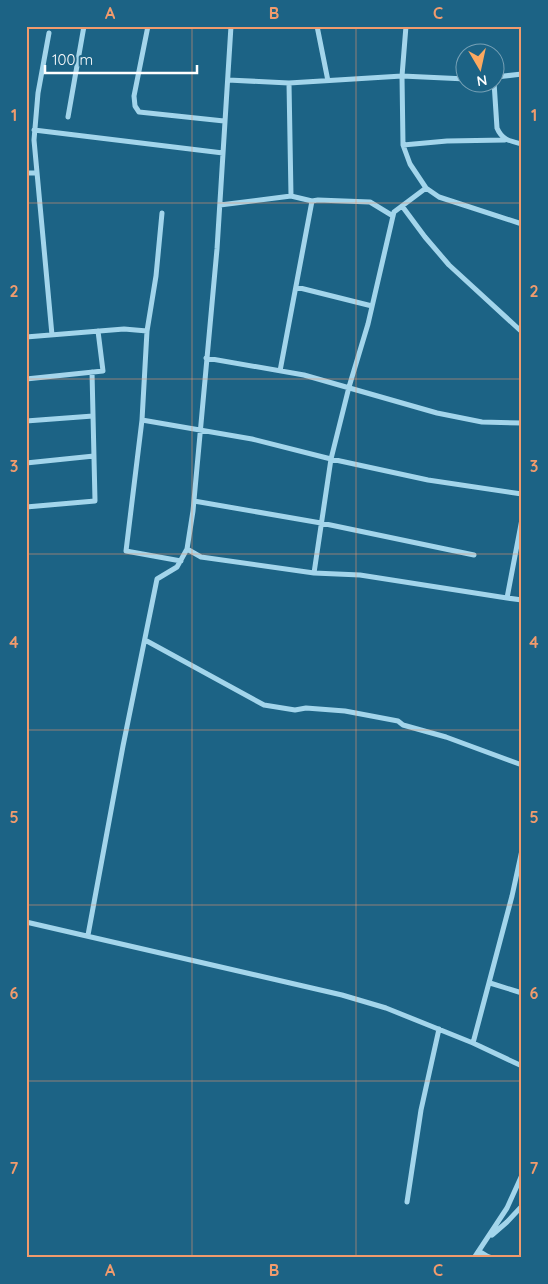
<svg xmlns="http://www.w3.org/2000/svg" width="548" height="1284" font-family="Quicksand,sans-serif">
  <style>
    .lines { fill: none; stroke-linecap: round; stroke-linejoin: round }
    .minor { stroke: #a3d5eb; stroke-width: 5 }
    .grid { fill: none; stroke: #f19b6d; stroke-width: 1; stroke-opacity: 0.55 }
    .neatline { fill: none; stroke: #f19b6d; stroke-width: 2 }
    .grid-label { font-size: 16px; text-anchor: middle; font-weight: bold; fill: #f19b6d }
  </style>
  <rect width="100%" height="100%" fill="#1c6385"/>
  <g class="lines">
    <path class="minor" d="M148,26L134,96L135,106L139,112L224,121
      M317,26L328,81
      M406,26L402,76L403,145L410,164L426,188L439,197L522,224
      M49,33L38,93L34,140L52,335
      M496,77L522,74
      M228,80L289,83L402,76L466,79
      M494,82L497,128C502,140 510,141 522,144
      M289,83L291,196
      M68,117L84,26
      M34,130L223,153
      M403,145L447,141L505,140
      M26,173H37
      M220,205L291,196L312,201L318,200L370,202L393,216
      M402,206L425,237L449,265L522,332
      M296,287L372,306
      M147,331L156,276L162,213
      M26,337L124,329L147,331L142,420L126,551L181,561
      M206,358L304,375L437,413L482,422L522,423
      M280,371L312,201
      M26,379L103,371L98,331
      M142,420L252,439L331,459L428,480L522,494
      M26,421L93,416
      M26,463L94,456
      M194,501L321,523L474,555
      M26,507L95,501L92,372
      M522,519L507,598L522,600
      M187,549L201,557L314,573L360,575L507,598
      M314,573L331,459L349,387L368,324L393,216L394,212L426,188
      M145,640L264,705L295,710L306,708L345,711L398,721L403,725L446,737L522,765
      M26,922L342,995L386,1008L473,1043L522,1066
      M88,935L123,746L157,579L177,567L187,549L193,511L217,249L231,26
      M490,983L522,993
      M473,1043L512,896L522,850
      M407,1202L421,1110L439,1029
      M492,1235L507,1222L522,1206
      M479,1251L487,1256L492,1258
      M474,1258L507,1208L522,1175"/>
  </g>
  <path class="grid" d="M192,26V1258M356,26V1258M26,203H522M26,379H522M26,554H522M26,730H522M26,905H522M26,1081H522"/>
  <rect width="548" height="1284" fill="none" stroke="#1c6385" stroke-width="55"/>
  <g transform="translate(480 68) rotate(171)"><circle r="24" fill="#1c6385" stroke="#77a1b6"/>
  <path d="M0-4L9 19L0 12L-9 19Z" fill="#fca960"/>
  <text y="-8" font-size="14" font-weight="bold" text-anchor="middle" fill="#ffffff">N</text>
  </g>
  <path d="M45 65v8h152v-8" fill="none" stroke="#ffffff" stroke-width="2.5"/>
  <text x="52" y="65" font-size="15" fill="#ffffff" stroke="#1c6385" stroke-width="4" paint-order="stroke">100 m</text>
  <rect x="28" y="28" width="492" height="1228" class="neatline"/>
  <g class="grid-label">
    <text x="110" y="19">A</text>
    <text x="274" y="19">B</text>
    <text x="438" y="19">C</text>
    <text x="14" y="121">1</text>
    <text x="534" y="121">1</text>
    <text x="14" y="297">2</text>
    <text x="534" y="297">2</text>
    <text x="14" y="472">3</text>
    <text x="534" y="472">3</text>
    <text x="14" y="648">4</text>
    <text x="534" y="648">4</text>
    <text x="14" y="823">5</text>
    <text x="534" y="823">5</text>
    <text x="14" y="999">6</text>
    <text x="534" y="999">6</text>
    <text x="14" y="1174">7</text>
    <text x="534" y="1174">7</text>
    <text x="110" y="1276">A</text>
    <text x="274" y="1276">B</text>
    <text x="438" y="1276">C</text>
  </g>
</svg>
